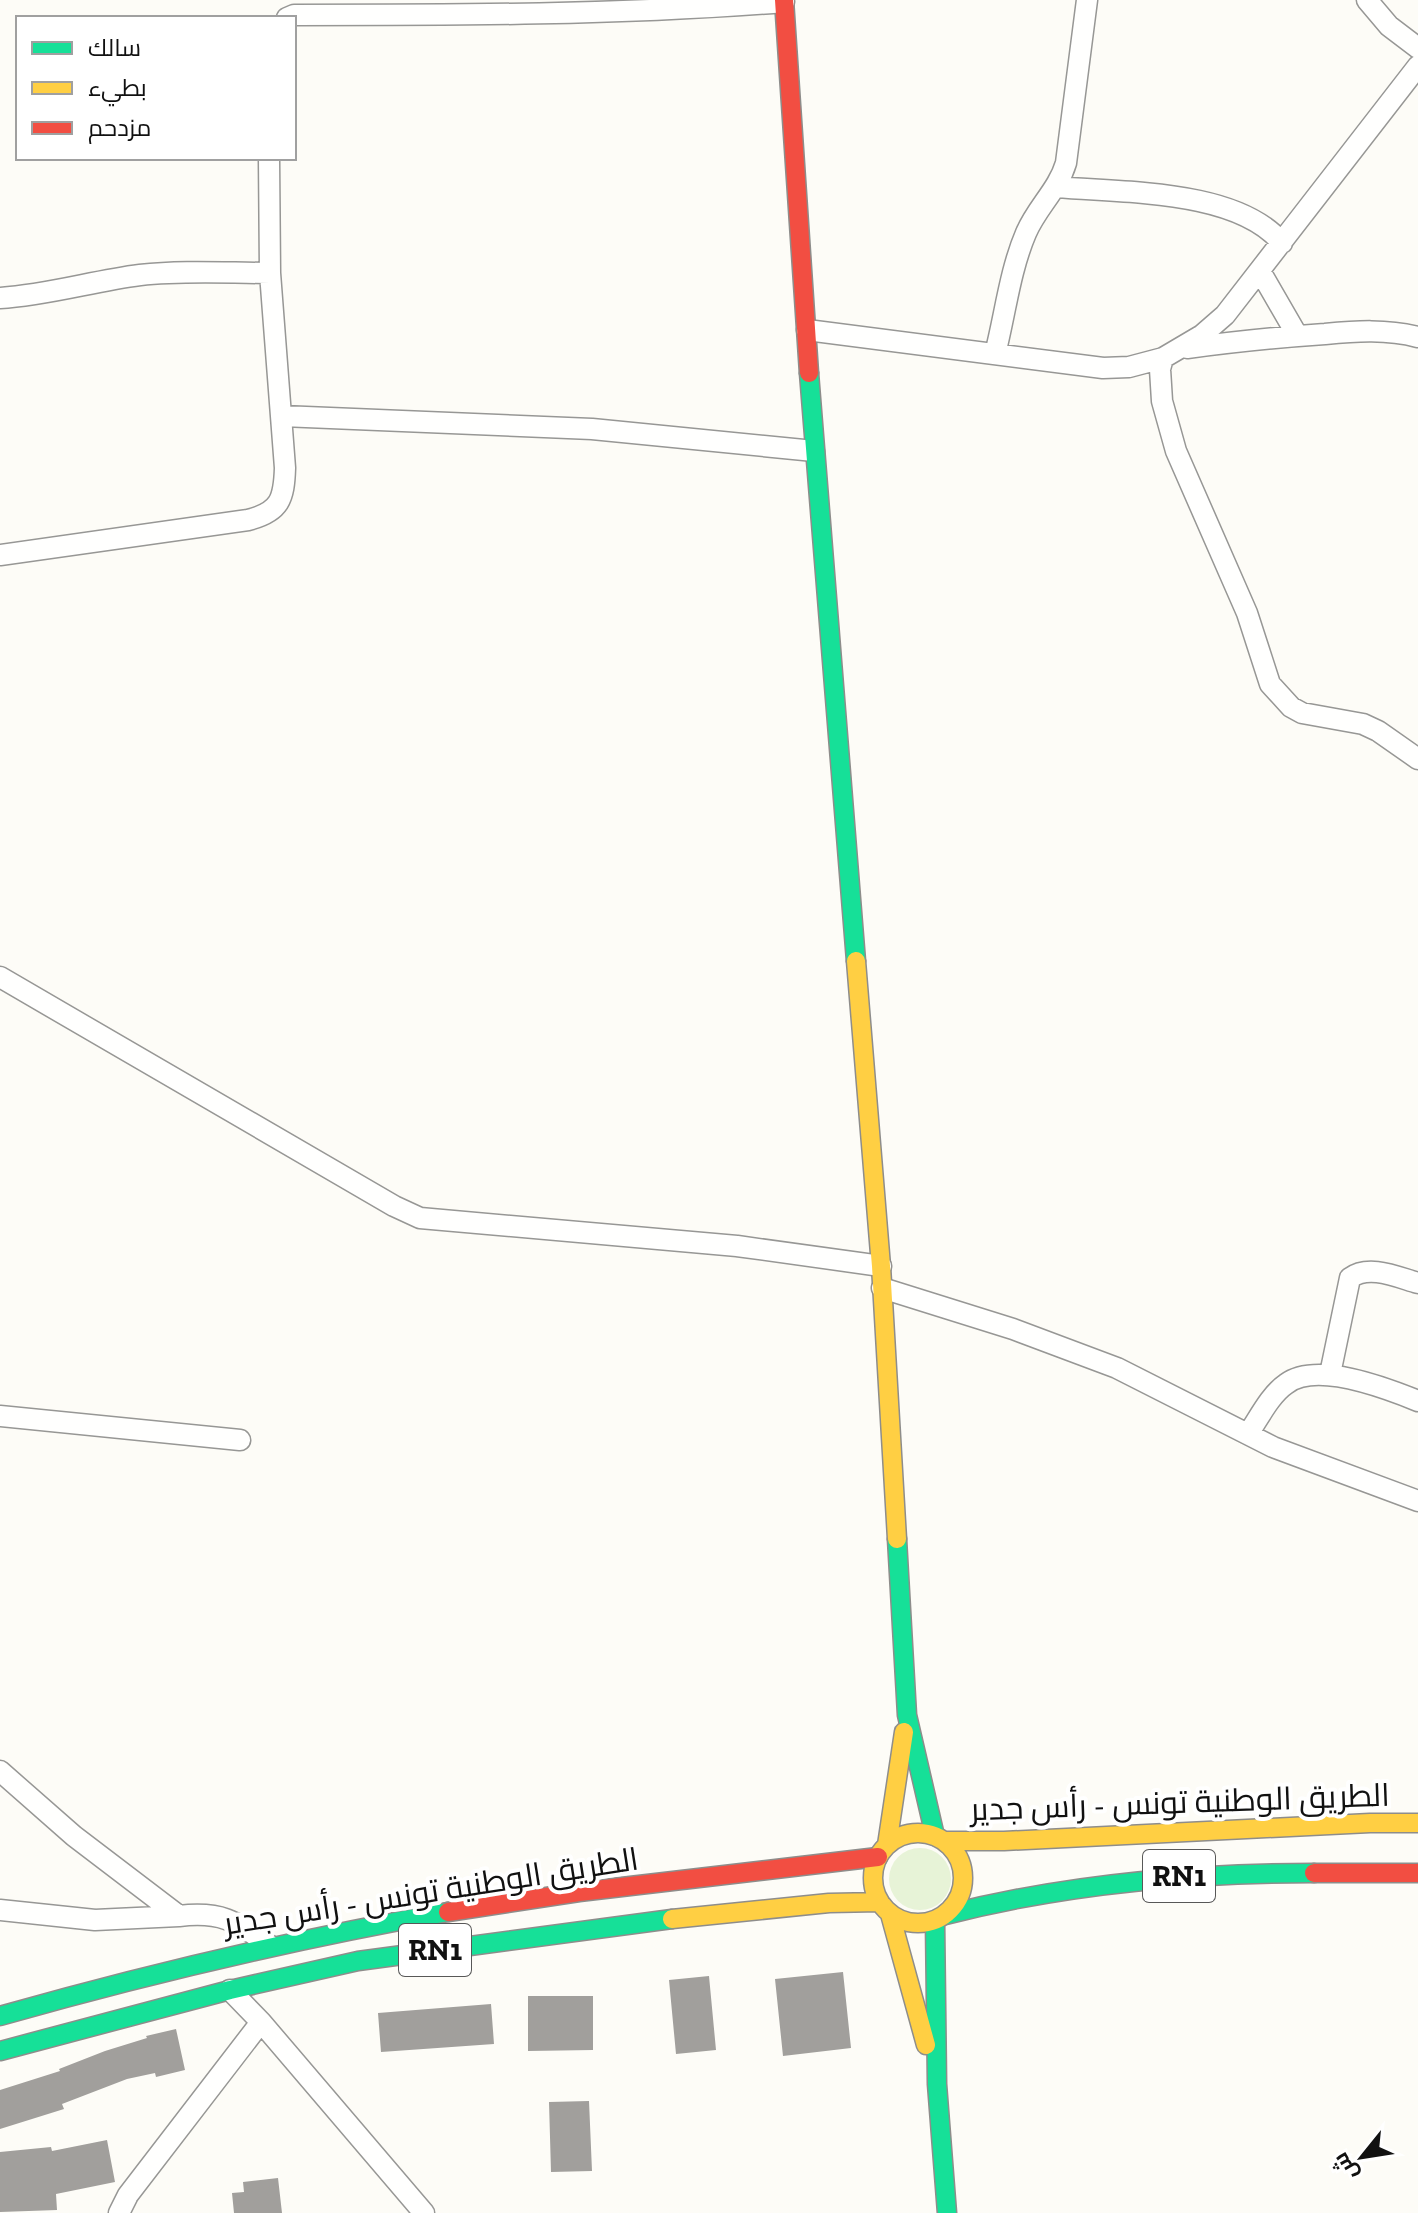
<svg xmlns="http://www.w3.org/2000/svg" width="1418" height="2213" font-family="'Zilla Slab',Cairo,serif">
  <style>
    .green { fill: #e7f3d7 }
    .building { fill: #a19f9c }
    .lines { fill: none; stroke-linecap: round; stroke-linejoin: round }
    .street-casing { stroke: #979795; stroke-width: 23 }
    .fast-casing { stroke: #8e8d8b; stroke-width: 21 }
    .slow-casing { stroke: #8e8d8b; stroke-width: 21 }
    .jam-casing { stroke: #8e8d8b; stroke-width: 21 }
    .street { stroke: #fffffe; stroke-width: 20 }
    .fast { stroke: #16e098; stroke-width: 18 }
    .slow { stroke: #ffcf43; stroke-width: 18 }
    .jam { stroke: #f24e42; stroke-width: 18 }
    .labels { text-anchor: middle; stroke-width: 8; stroke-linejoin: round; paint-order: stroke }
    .shield { fill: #fff; stroke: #585858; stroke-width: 2 }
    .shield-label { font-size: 30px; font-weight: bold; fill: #111 }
    .street-label { font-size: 32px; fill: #111; stroke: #fff }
  </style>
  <rect width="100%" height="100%" fill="#fdfcf7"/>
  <path class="green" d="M889 1879a31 31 0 1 1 62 0a31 31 0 1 1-62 0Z"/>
  <path class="building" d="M843,1972L851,2048L783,2056L775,1979Z
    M709,1976L716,2050L676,2054L669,1980Z
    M528,1996H593V2050L528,2051Z
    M491,2004L494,2044L381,2052L378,2013Z
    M176,2029L185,2070L156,2077L155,2073L127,2079L62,2104L64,2109L0,2129V2090L60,2071L59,2069L105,2051L147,2038L146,2036Z
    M589,2101L592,2171L551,2172L549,2102Z
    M107,2140L115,2182L56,2194L57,2210L0,2212V2152L51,2147L52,2151Z
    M278,2178L282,2213H234L232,2193L244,2192L243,2182Z"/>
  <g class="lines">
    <defs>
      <path id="street" d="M1367,0L1389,26L1418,48
        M287,18L294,15C458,15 621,15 784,2
        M1057,187C1123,193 1237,189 1282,243
        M1260,271L1297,335
        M0,298C48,295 93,281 140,275C183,270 227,273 270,273
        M807,330L1103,368L1129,367L1163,358L1202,335L1225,315L1418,66
        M1187,348C1233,342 1279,337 1325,334C1356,331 1387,329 1418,337
        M995,354C1005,315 1010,270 1026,233C1037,207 1058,190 1066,163L1087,0
        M1163,358L1160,369L1162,401L1176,451L1247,613L1270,684L1291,707L1302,713L1363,724L1378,731L1418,759
        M282,416L592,429L814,451
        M0,555L248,520C280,512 284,499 285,468L270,273L269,158
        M0,977L394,1206L420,1218L737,1246L881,1266
        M882,1288L1013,1329L1117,1368L1273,1447L1418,1501
        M1330,1374L1350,1278C1369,1264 1397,1277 1418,1283
        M0,1416L240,1440
        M1248,1434C1259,1418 1270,1395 1286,1384C1316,1361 1386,1388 1418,1401
        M0,1771L74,1836L179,1916C222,1911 235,1921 269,1945
        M0,1910L95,1920L179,1916
        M230,1990L261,2022L424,2213
        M119,2213L128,2195L261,2022"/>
      <path id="fast" d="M809,373L856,961
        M897,1539L907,1715L935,1836
        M945,1915C1066,1884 1188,1873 1314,1873
        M935,1921L937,2084L947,2213
        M0,2016C148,1974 297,1939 448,1912
        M0,2051L230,1990L358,1961L672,1919"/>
      <path id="slow" d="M856,961L881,1266L897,1539
        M873 1878a45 45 0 1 1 90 0a45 45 0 1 1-90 0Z
        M944,1841H1004L1370,1823H1418
        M887,1845L904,1732
        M890,1914L926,2045
        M672,1919L829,1903L880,1902"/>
      <path id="jam" d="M784,0L809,373
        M1314,1873H1418
        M448,1912L579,1892L878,1857"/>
    </defs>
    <use href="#street" class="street-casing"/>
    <use href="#fast" class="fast-casing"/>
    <use href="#slow" class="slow-casing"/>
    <use href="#jam" class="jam-casing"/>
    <use href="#street" class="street"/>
    <use href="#fast" class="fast"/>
    <use href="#slow" class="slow"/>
    <use href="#jam" class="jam"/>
  </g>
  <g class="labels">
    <g class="shield">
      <rect x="1143" y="1850" width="72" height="52" rx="6"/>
      <rect x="399" y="1924" width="72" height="52" rx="6"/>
    </g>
    <g class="shield-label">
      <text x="1179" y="1886">RN1</text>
      <text x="435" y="1960">RN1</text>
    </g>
    <g class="street-label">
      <text transform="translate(1180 1802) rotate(-2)" y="11">الطريق الوطنية تونس - رأس جدير</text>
      <text transform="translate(431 1891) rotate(-9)" y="11">الطريق الوطنية تونس - رأس جدير</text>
    </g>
  </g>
  <rect x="16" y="16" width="280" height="144" fill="#ffffff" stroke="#a0a0a0" stroke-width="2"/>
  <rect x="32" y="42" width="40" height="12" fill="#16e098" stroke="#a0a0a0" stroke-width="2"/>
  <text x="88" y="56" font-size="24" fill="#111111">سالك</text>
  <rect x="32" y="82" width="40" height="12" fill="#ffcf43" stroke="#a0a0a0" stroke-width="2"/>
  <text x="88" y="96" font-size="24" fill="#111111">بطيء</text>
  <rect x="32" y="122" width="40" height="12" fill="#f24e42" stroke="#a0a0a0" stroke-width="2"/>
  <text x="88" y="136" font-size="24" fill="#111111">مزدحم</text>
  <g transform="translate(1362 2157) rotate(240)" stroke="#ffffff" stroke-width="6" paint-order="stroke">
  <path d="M0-6L14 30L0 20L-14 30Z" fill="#111111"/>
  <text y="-12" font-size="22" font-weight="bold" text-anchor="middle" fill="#111111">ش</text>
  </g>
</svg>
